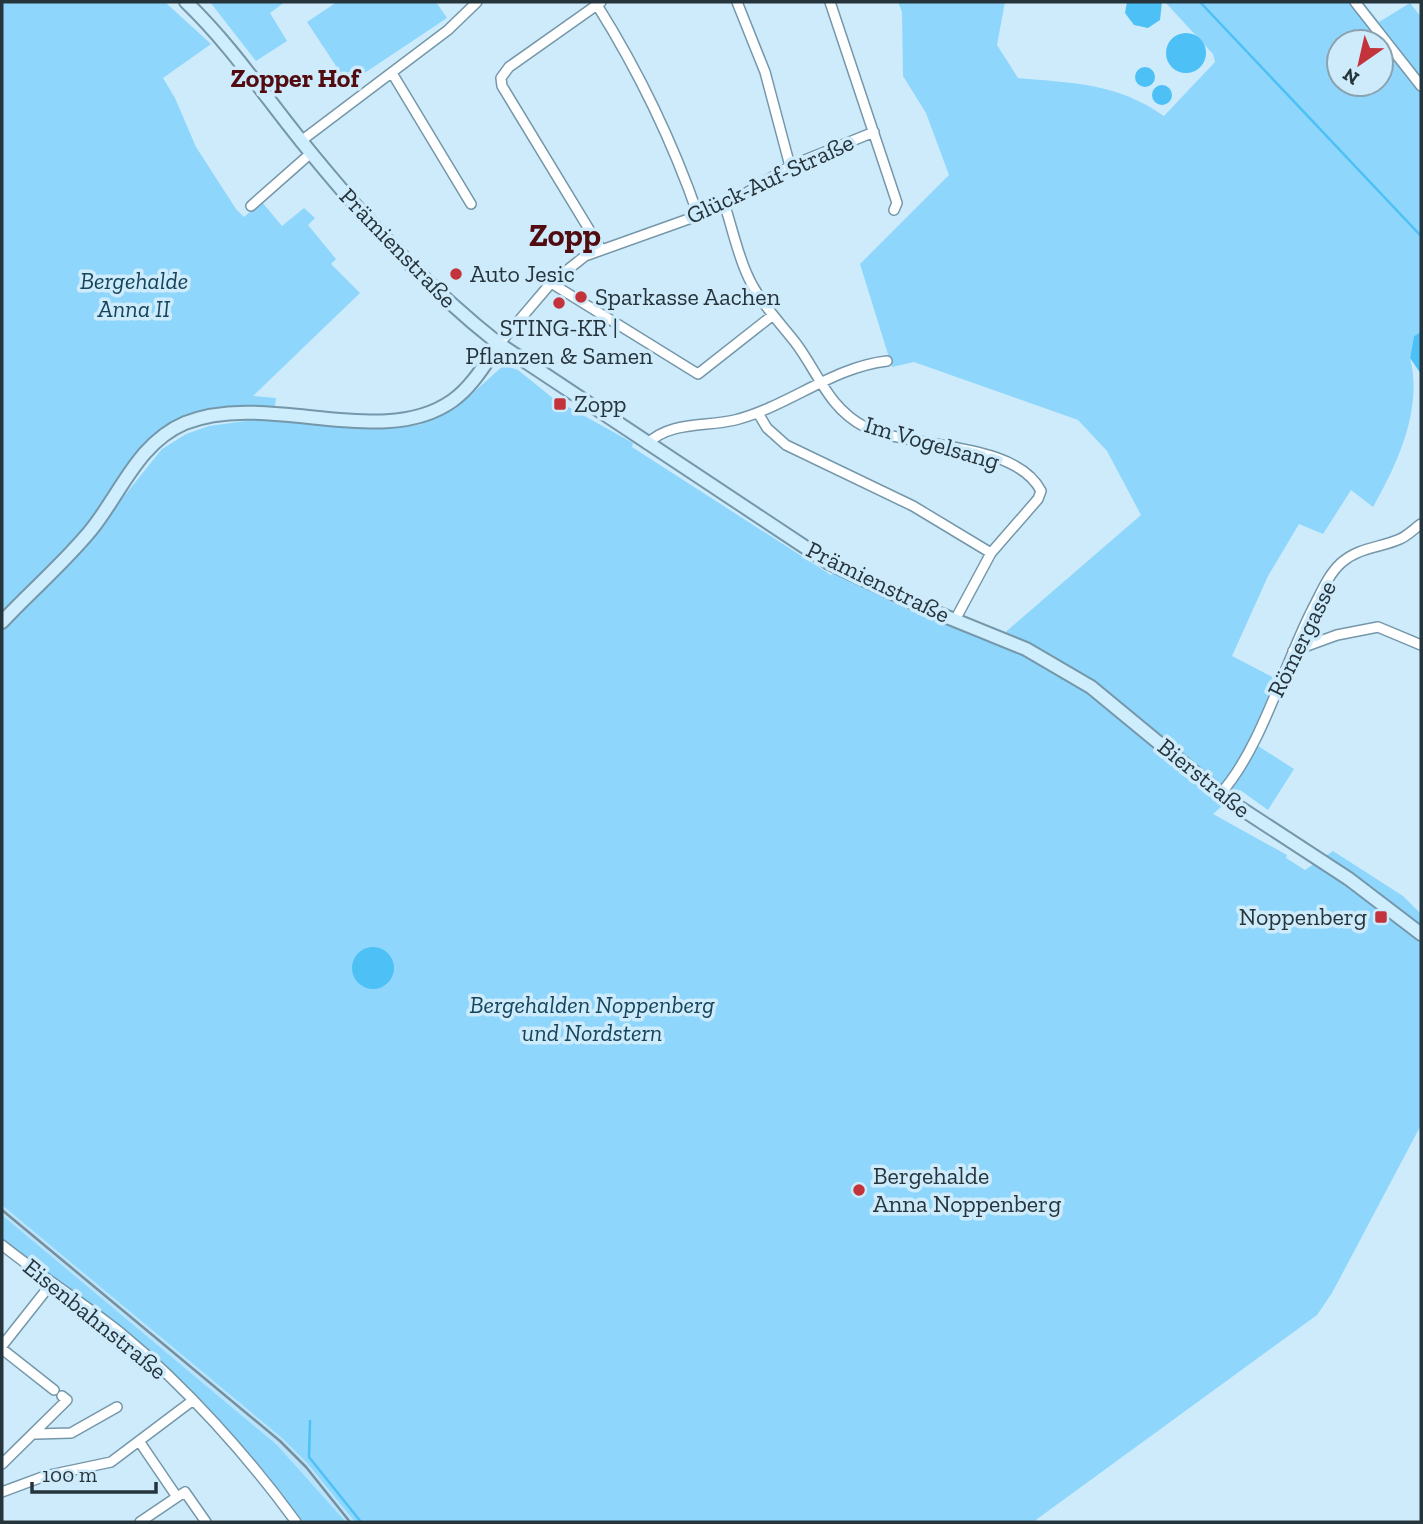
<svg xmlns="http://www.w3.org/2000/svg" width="1423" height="1524" font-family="'Zilla Slab',serif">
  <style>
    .built { fill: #b7e4fc }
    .green { fill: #8ed6fc; fill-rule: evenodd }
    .water { fill: #4dc0f6 }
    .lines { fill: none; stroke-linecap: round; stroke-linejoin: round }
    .stream { stroke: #4dc0f6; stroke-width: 2.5 }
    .street-casing { stroke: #7597aa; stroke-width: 12 }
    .secondary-casing { stroke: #7597aa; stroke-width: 16 }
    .street { stroke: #fff; stroke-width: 9 }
    .secondary { stroke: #ceeefe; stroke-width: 12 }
    .rail { stroke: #788e9a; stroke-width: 2.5 }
    .poi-dot { fill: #c3333c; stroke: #ceebfb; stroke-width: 2.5 }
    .labels { text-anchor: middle; stroke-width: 7; stroke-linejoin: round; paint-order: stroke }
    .street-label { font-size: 24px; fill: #26343c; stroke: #ceebfb }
    .poi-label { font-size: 24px; fill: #26343c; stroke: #ceebfb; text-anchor: start }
    .park-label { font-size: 24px; font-style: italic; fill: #15455c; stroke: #ceebfb }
    .neighbourhood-label { font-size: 26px; font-weight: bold; fill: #510b11; stroke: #ceebfb }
    .district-label { font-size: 32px; font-weight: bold; fill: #510b11; stroke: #ceebfb }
  </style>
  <rect width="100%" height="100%" fill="#ceebfb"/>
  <path class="built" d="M2,1205L282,1438L308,1464L355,1522H346L277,1445L2,1215Z"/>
  <path class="green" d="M2,2H165L211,44L163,78L175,98L196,147L236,209L244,217L262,202L282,226L304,208L315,218L308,225L336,259L331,264L360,293L253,396L276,398L275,406L232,408L179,421L85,530L2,612Z
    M210,2H285L270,13L287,41L256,61Z
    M337,2H436L447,18L348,84L307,22Z
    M898,2H1005L997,45L1018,78C1073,83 1117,83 1164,116L1215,62L1213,54L1165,2H1363L1379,22L1410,3L1421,17V332L1414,336L1410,358C1423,408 1398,463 1373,507L1351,490L1323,534L1299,524L1268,576L1232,656L1284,683L1255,744L1294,769L1268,810L1240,790L1213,814L1287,855L1286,858L1305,870L1333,851L1403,896L1421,914V1125L1332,1293L1317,1315L1033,1522H355L308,1464L282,1438L2,1205V626L91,537L162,449L186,434L209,426L259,419L393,427L419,425L456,408L504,365L518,370L554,399L633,443L632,447L831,575L834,573L911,611L994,642L1141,515L1107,451L1078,420L914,362L892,367L860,264L949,175L926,113L903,76L902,12ZM1339,42H1381V84H1339Z
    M2,1215L277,1445L346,1522H300L179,1382L2,1239Z"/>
  <path class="water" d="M1127,2H1162L1160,20L1148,28L1134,25L1125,13Z
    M1166 53a20 20 0 1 1 40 0a20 20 0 1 1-40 0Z
    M1135 77a10 10 0 1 1 20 0a10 10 0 1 1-20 0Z
    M1152 95a10 10 0 1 1 20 0a10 10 0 1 1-20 0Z
    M1421,332V374L1410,358L1414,336Z
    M352 968a21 21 0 1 1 42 0a21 21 0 1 1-42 0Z"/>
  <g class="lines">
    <path class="stream" d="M1200,2L1421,236
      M310,1421L309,1457L361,1522"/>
    <defs>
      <path id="street" d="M601,2L509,67L501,78L502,86L601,249
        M737,2L765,72L790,166
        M830,2L897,203L894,210
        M1355,2L1421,86
        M597,5C639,72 672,140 698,215
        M392,73L471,204
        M301,141L448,30L477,2
        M251,206L311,153
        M725,206C732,228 737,251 746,272C757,299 777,319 795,342C818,372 828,408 865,427C909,449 1015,440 1041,491L1038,499L991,553L955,620
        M551,283L698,374L773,315
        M499,344L551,283L585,256L725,206L790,166L874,132
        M758,413L767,428L786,445L913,506L991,553
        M647,444C670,421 705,427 735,420C787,407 833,367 887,361
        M1293,651L1337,635L1378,627L1421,645
        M1220,794C1260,751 1285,662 1313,608C1321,593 1328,575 1341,563C1359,547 1380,548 1400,539C1407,536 1414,529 1421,524
        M2,1245C41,1276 83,1303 122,1334C185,1386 248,1456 296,1522
        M2,1346L51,1284
        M2,1349L54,1390
        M36,1434L71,1433L117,1407
        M139,1441L177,1497L185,1492L206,1522
        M2,1464L67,1400L62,1396
        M2,1492L45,1476L111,1462L192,1401
        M140,1522L177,1497"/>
      <path id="secondary" d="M186,2C230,44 264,95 302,142C362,216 424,285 499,344L829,563L920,606L1026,649L1091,687L1228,800L1349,879L1421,934
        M2,622C31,591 64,563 91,530C121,493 138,443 185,423C267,390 381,451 452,401C472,387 485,364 499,344"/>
    </defs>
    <use href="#street" class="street-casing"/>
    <use href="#secondary" class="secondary-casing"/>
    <use href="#street" class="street"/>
    <use href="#secondary" class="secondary"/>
    <path class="rail" d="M2,1210L280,1441L306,1467L350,1522"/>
  </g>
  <g class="poi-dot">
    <circle cx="456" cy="274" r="7"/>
    <circle cx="581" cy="297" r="7"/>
    <circle cx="559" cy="303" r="7"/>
    <rect x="553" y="397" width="14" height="14" rx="3.5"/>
    <rect x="1374" y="910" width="14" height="14" rx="3.5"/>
    <circle cx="859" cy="1190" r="7"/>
  </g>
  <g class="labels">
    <g class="street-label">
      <text transform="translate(770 179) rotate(-25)" y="8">Glück-Auf-Straße</text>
      <text transform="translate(398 248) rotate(46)" y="8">Prämienstraße</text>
      <text transform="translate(932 443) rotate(16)" y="8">Im Vogelsang</text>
      <text transform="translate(878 582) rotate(26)" y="8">Prämienstraße</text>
      <text transform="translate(1302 639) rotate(-64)" y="8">Römergasse</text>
      <text transform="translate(1204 778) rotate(39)" y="8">Bierstraße</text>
      <text transform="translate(95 1319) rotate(39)" y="8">Eisenbahnstraße</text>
    </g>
    <g class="poi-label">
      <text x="470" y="282">Auto Jesic</text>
      <text x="595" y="305">Sparkasse Aachen</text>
      <text x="559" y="336" text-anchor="middle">STING-KR |<tspan x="559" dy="28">Pflanzen &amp; Samen</tspan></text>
      <text x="574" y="412">Zopp</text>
      <text x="1367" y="925" text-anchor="end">Noppenberg</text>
      <text x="873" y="1184">Bergehalde<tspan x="873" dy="28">Anna Noppenberg</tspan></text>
    </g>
    <g class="park-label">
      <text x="134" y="289">Bergehalde<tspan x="134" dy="28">Anna II</tspan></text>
      <text x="592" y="1013">Bergehalden Noppenberg<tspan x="592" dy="28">und Nordstern</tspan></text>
    </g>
    <g class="neighbourhood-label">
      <text x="295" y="87">Zopper Hof</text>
    </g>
    <g class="district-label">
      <text x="565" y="246">Zopp</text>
    </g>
  </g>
  <rect width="1423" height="1524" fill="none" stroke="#26343c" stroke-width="7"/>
  <g transform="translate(1360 63) rotate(214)"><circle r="33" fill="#ceebfb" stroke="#8ba2af" stroke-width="2"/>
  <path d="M0-5L12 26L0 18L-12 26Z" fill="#c3333c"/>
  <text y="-10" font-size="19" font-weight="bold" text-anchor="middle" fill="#26343c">N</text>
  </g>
  <path d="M32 1482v10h124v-10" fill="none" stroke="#26343c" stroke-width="3.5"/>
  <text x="42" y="1482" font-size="21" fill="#26343c" stroke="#ceebfb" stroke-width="5" paint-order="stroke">100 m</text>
</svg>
